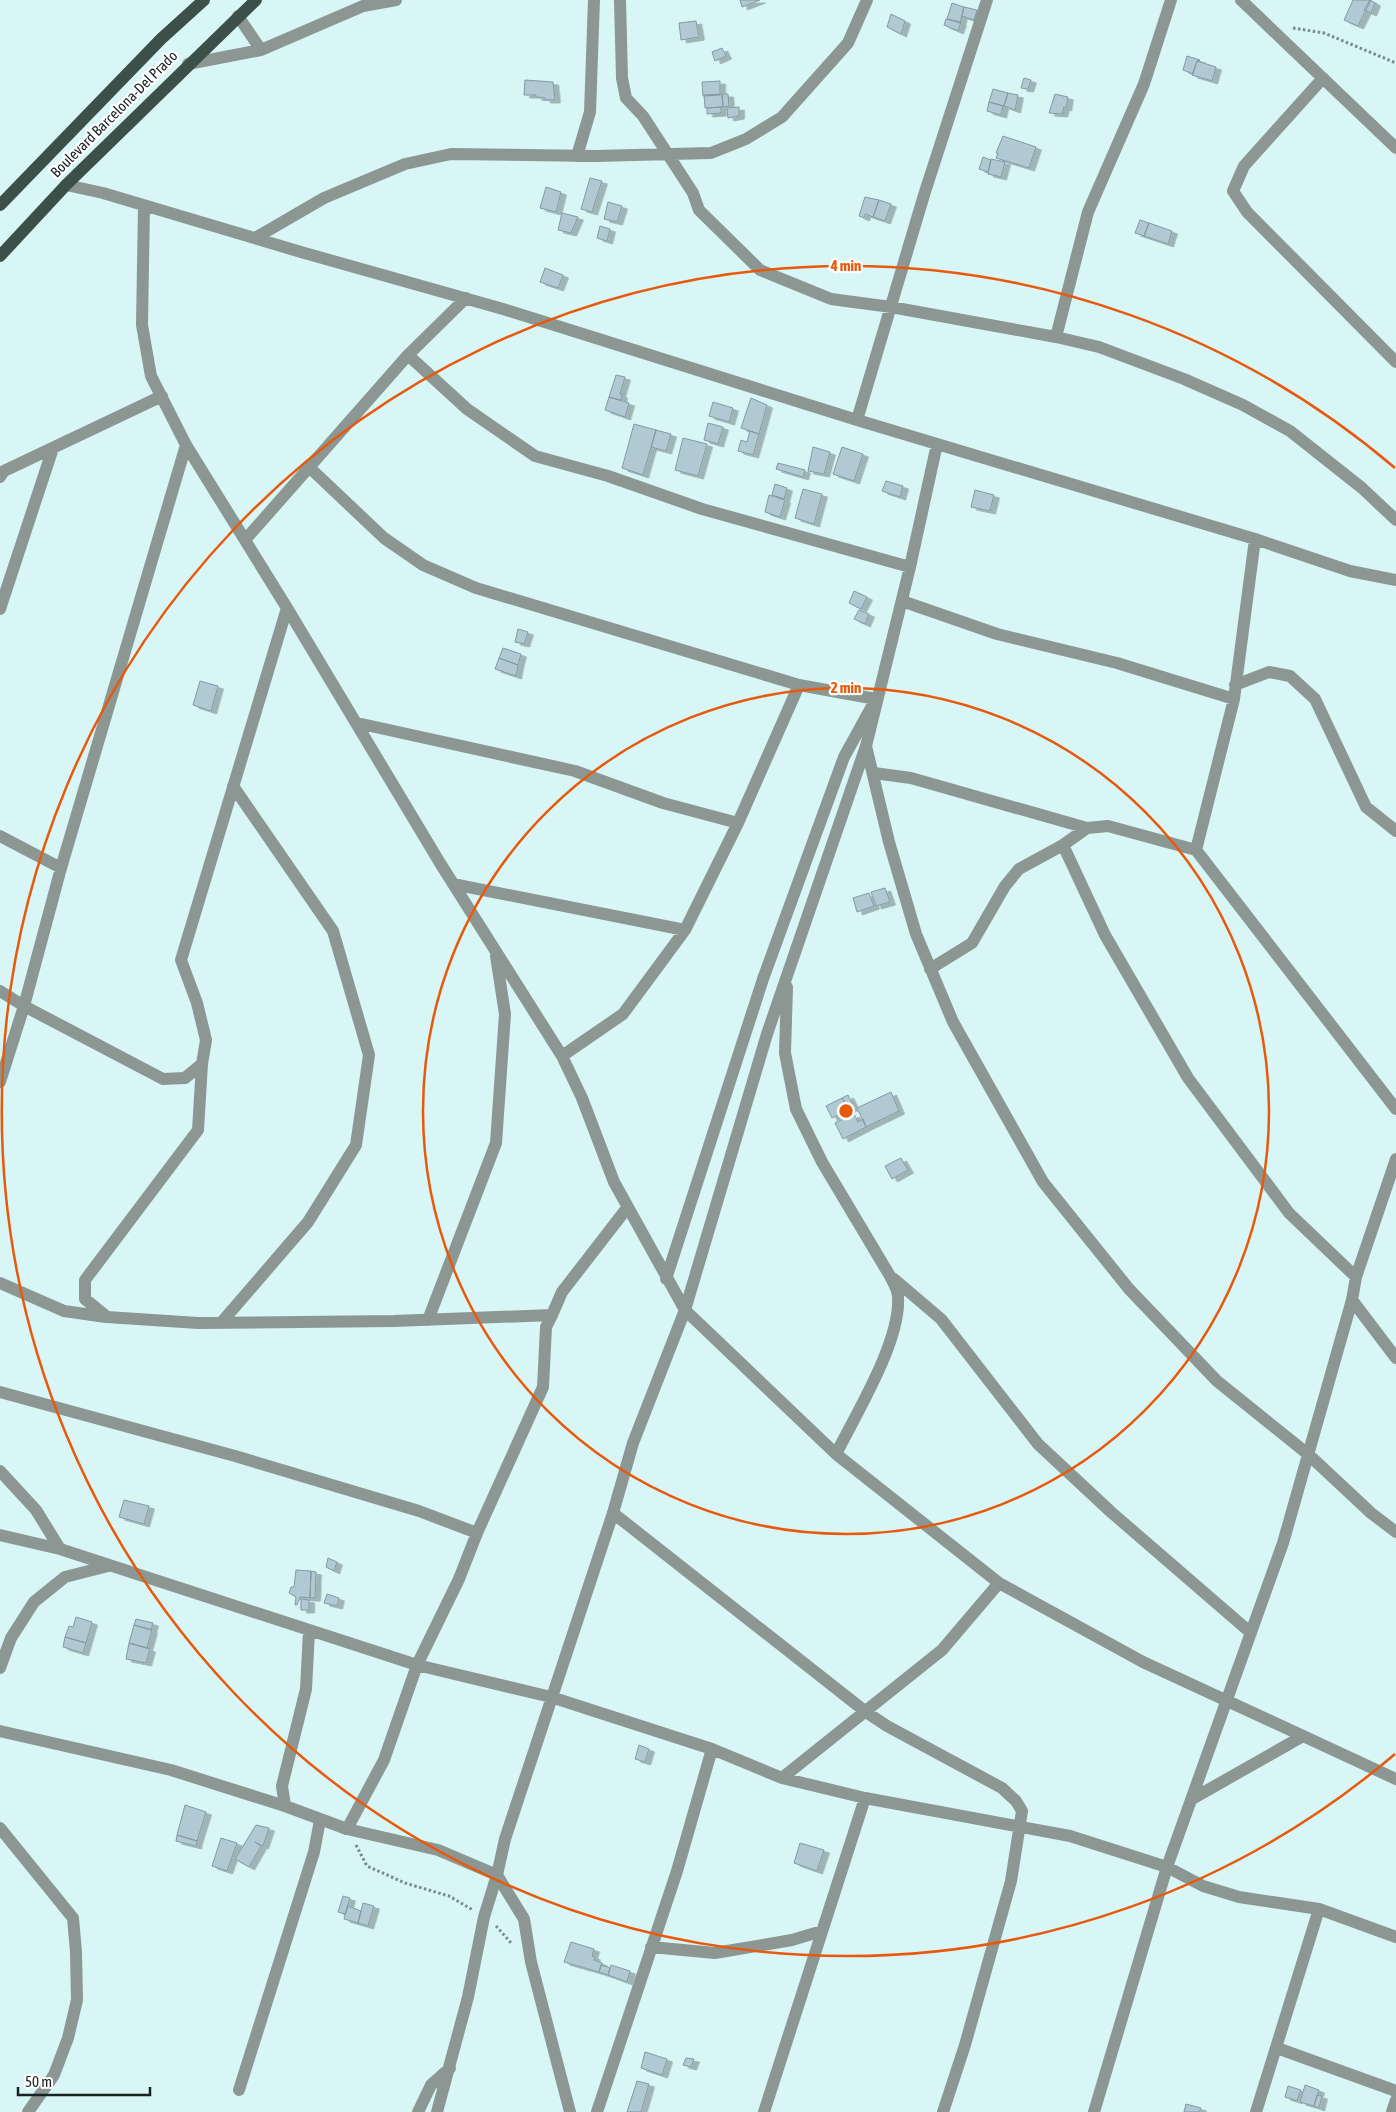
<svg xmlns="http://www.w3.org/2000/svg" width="1396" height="2112" font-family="'Asap Condensed',sans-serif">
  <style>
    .building { fill: #b0c9d3; stroke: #8299a3; filter: url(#shadow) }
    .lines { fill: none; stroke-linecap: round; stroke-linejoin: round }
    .path { stroke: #788b8c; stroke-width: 3; stroke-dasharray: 2.5 2.5; stroke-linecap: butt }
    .minor { stroke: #8c9793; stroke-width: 12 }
    .tertiary { stroke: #8c9793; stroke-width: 12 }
    .primary { stroke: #3c4f49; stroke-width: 12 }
    .ring { fill: none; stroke: #e8590c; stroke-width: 2.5 }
    .labels { text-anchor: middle; stroke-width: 4.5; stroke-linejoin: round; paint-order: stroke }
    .street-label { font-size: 15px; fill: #172222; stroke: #fff }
    .centre { fill: #e8590c; stroke: #fff; stroke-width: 2.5 }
    .ring-label { font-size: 15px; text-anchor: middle; font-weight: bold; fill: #e8590c; stroke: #fff; stroke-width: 4.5; stroke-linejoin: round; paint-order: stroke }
  </style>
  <defs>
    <filter id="shadow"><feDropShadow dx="5.5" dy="3" stdDeviation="0" flood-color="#0004"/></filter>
  </defs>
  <rect width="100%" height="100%" fill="#d9f6f7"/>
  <path class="building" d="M740,0H760L742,7Z
    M1353,0H1371L1358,26L1344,20Z
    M1370,0L1375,3L1371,13L1364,10Z
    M952,3L964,7L960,23L947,19Z
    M964,7L977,10L974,20L962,16Z
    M891,14L905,21L901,34L887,27Z
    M946,19L961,22L958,31L944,25Z
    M696,21L699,37L681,40L679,23Z
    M722,48L726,56L715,61L712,52Z
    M1187,56L1200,60L1197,61L1193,74L1183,70Z
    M1197,61L1216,67L1212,81L1192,75Z
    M1024,78L1031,80L1028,89L1021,88Z
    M525,80L553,82L555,100H545V98L536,97V95H524Z
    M720,81V95L703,96L702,82Z
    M993,89L1008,93L1004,106L989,102Z
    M1008,93L1018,95L1015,110L1004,106Z
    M722,94H728L729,106L723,107Z
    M722,94L723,107L705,108L704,95Z
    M1055,94L1068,97L1066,108L1064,107L1062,114L1049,113Z
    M989,102L1003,106L1001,115L987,111Z
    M721,107V113L707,114V108Z
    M739,107V116L728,118L727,108Z
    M1003,136L1036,147L1029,168L996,158L998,153H996Z
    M983,157L991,160L988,172L979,169Z
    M991,159L1005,162L1001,177L988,174Z
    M590,178L602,181L592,212L581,209Z
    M546,187L561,192L556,212L540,208Z
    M865,197L879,200L873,217L865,214L864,218L859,216Z
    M879,200L891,204L885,221L873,217Z
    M608,202L622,206L617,222L604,219Z
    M562,213L578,217L571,233L558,230Z
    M1140,220L1149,223L1144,236L1135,233Z
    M1149,223L1172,231L1168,244L1144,236Z
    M600,226L610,229L607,241L597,238Z
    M545,268L563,275L558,288L540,282Z
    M616,375L625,377L620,394L622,395L621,400L609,397Z
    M609,397L629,403L625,417L605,410Z
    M751,398L767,405L759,434L741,428Z
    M713,402L733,408L729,422L709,416Z
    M708,423L723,427L718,444L704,440Z
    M634,424L656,430L643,475L622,468Z
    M656,430L671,434L666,451L651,447Z
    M750,431L759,434L753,455L738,451L741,440L747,442Z
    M683,438L707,444L698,476L675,470Z
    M813,447L830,452L824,474L808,471Z
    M842,447L863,454L854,481L833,474Z
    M778,463L805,470L803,477L776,469Z
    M886,481L903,486L900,497L882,491Z
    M775,484L787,488L784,499L772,495Z
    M803,489L822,494L814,524L795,518Z
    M975,490L994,495L990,511L971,507Z
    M769,495L785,500L780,517L765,512Z
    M854,591L867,597L861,609L849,603Z
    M859,610L869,614L865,624L854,619Z
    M518,629L528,632L524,644L515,642Z
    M503,648L521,654L518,665L499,658Z
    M499,658L518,665L516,676L495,669Z
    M200,681L218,686L211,711L193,705Z
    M885,888L890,902L876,906L871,892Z
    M869,893L874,906L857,912L853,898Z
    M891,1092L899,1111L866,1127L857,1108Z
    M848,1095L854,1107L848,1110L842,1098Z
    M842,1098L848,1110L832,1118L826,1106Z
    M854,1114L858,1122L863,1119L866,1127L843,1139L835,1123Z
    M901,1158L908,1170L892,1179L885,1166Z
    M124,1500L149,1506L144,1524L119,1517Z
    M328,1558L337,1562L334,1571L326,1567Z
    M296,1570L311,1571L310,1598L300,1597L297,1605H295L296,1597L289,1593L291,1587H294Z
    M311,1571L316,1572L315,1598H310Z
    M327,1594L339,1598L337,1606L324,1603Z
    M301,1599L309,1600V1610H301Z
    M76,1617L92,1622L86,1643L65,1637L69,1626L73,1627Z
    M136,1619L153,1623L151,1630L134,1625Z
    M134,1625L152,1630L147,1648L129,1643Z
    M65,1637L86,1643L83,1653L63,1647Z
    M129,1643L150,1649L146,1663L126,1659Z
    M639,1745L649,1749L645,1762L635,1759Z
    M185,1805L206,1812L197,1841L177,1835Z
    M256,1825L269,1828L263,1846L255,1842L261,1846L249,1867L235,1859Z
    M177,1835L197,1841L196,1846L176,1841Z
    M221,1838L237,1843L227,1871L212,1866Z
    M800,1843L824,1850L817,1871L794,1863Z
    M343,1896L350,1898L345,1914L338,1912Z
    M363,1903L374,1906L368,1926L358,1923Z
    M348,1906L361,1911L358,1923L344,1919Z
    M571,1942L594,1949L592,1956L595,1957L594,1960L602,1963L599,1972L564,1962Z
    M601,1965L610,1968L608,1975L599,1972Z
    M611,1965L630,1971L627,1982L608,1975Z
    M645,2052L667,2059L662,2075L641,2068Z
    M686,2058L694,2059L691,2067L683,2065Z
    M637,2081L649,2084L641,2112H627Z
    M1305,2085L1319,2090L1314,2106L1300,2102Z
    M1288,2086L1301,2090L1297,2101L1285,2097Z
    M1317,2095L1322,2096L1319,2108L1314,2106Z
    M1186,2104L1201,2108L1199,2112H1184Z"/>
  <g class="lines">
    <path class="path" d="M1293,28L1324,33L1396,63
      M356,1845L367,1866L405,1883L449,1896L473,1910
      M496,1926L512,1944"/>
    <path class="minor" d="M620,0L622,78L626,98L643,116L693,193L699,210L760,270L831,299L891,307L1056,337L1099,347L1184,379L1243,405L1290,431L1362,488L1396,520
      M1241,0L1396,148
      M238,16L261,50
      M188,64L261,50L363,6L396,0
      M1323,78L1244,166L1233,191L1247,212L1396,362
      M577,156L590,112L594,0
      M66,185L103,193L301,252L503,309L857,420L1255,539L1350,571L1396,580
      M144,206L142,325L151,376L186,445L287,608L440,863L562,1056L582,1098L614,1182L685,1310L836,1454L999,1583L1143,1662L1396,1779
      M255,238L324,198L405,164L451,154L596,156L711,153L746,139L782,117L848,43L867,0
      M1056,337L1088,212L1144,84L1171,0
      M408,355L467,409L535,456L608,476L702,509L910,567
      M857,420L924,195L987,0
      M309,467L384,538L423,565L476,588L799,685L876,699L844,757L763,979L666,1279
      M0,477L4,471L162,396
      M245,540L408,355L466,298
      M902,601L997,634L1117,663L1234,699
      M287,608L181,960L197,1003L206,1040L202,1064L198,1130L85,1280V1299L107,1317L198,1323L394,1321L552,1315
      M0,609L53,448
      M1235,685L1269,672L1290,676L1315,699L1366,807L1396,831
      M357,723L575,771L663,803L738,823
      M866,746L889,842L916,934L953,1022L1043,1182L1129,1289L1217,1381L1309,1455L1371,1513L1396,1532
      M874,773L911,778L1087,828L1108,826L1196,850L1396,1109
      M0,836L61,868
      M1063,845L1105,935L1188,1078L1289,1213L1356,1277
      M1196,850L1234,699L1255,539
      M453,884L685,930
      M930,969L972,943L1005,886L1019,869L1063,845L1087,828
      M787,987L785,1053L796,1109L822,1162L890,1276C893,1282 898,1290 898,1297C901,1341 856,1414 836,1454
      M0,991L24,1006L163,1079L185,1078L202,1064
      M562,1056L623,1014L685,930L738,823L799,685
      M0,1082L24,1006L61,868L186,445
      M894,1279L941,1319L1038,1444L1111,1512L1251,1633
      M0,1283L64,1311L106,1317
      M1352,1300L1396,1358
      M428,1320L496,1143L505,1014L496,956
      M221,1323L308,1222L356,1145L369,1055L333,931L233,786
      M0,1392L235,1456L419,1511L477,1533L459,1579L417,1665L384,1760L347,1829
      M0,1471L36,1510L60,1549
      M613,1513L866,1712L887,1726L1002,1788L1016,1801L1022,1811L1011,1881L965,2045L943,2112
      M477,1533L543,1387L546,1327L552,1315L562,1292L627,1208
      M0,1535L60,1549L417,1665L551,1697L712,1749L782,1778L865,1798L1070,1836L1167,1867L1203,1886L1239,1897L1319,1909L1396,1937
      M0,1668L11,1638L34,1602L65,1577L108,1566
      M782,1778L942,1650L999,1583
      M1192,1799L1303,1736
      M285,1806L282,1786L306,1689L309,1631
      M0,1828L73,1918L76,1952L77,2000L68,2038L54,2075L28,2112
      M651,1947L715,1953L792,1940L822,1931
      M1277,2048L1396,2091
      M239,2090L314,1852L320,1820
      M418,2112L431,2085L450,2068
      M437,2112L468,1997L484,1917L497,1875L505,1839L613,1513L633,1443L685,1310L767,1034L866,746L910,567L937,444
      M597,2112L677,1871L712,1749
      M764,2112L865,1798
      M1094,2112L1167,1867L1283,1543L1352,1300L1356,1277L1396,1159
      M1256,2112L1319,1909
      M1392,2112L1396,2100"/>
    <path class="tertiary" d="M0,1731L171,1770L285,1806L347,1829L438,1850L497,1875L524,1919L531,1962L570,2112"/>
    <path class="primary" d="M0,205L161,39L204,0
      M0,256L66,185L256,0"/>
  </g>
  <g class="ring">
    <circle cx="846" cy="1111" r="423"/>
    <path d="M1395 1754A845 845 0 1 1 1395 468"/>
  </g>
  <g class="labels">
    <g class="street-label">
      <text transform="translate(114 114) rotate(-45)" y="5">Boulevard Barcelona-Del Prado</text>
    </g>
  </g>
  <circle cx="846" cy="1111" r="8" class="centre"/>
  <g class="ring-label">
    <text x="846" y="271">4 min</text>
    <text x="846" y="693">2 min</text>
  </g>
  <path d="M18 2087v8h132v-8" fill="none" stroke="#172222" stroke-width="2.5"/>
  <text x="25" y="2087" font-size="15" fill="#172222" stroke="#ffffff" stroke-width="4" paint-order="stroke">50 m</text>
</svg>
